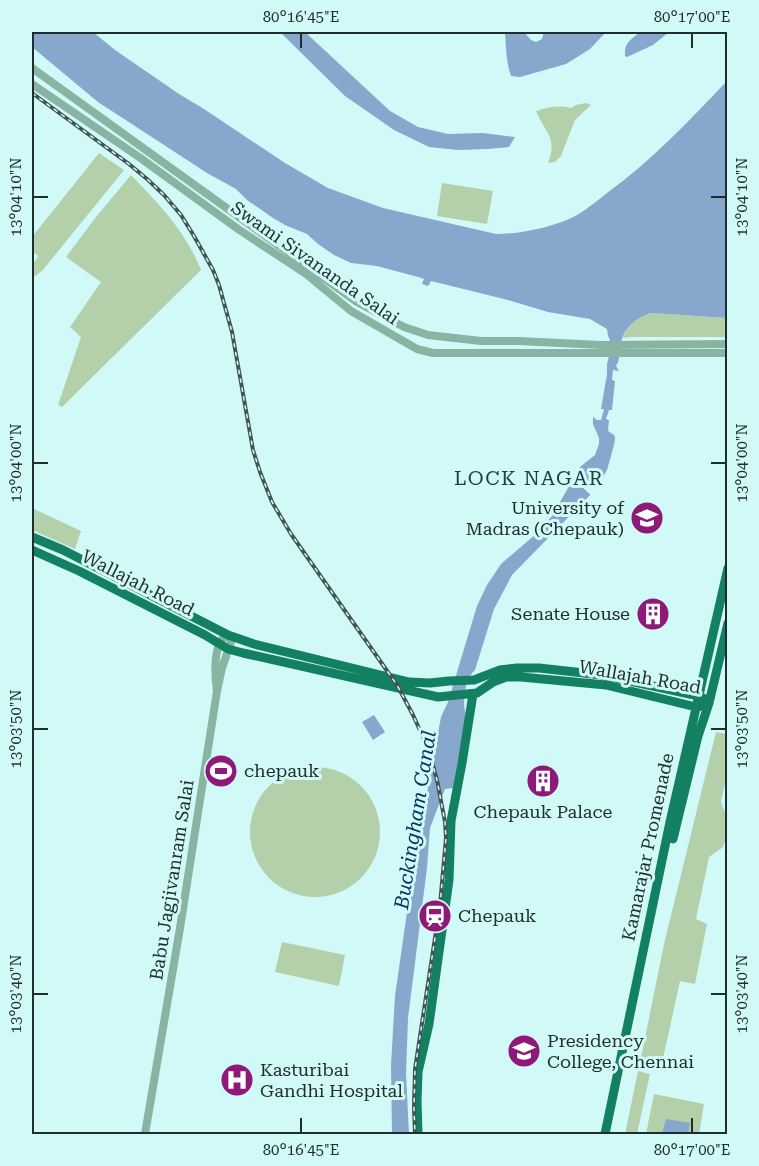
<svg xmlns="http://www.w3.org/2000/svg" width="759" height="1166" font-family="'Roboto Serif',serif">
  <style>
    .green { fill: #b3d0ab }
    .water { fill: #87a7cc }
    .pier { fill: #d1f9f8 }
    .lines { fill: none; stroke-linecap: round; stroke-linejoin: round }
    .minor { stroke: #87b5a2; stroke-width: 8 }
    .major { stroke: #138161; stroke-width: 9 }
    .rail-casing { stroke: #415555; stroke-width: 4 }
    .rail { stroke: #d1f9f8; stroke-width: 1.5; stroke-dasharray: 4.5; stroke-linecap: butt }
    .ticks { fill: none; stroke: #1e2d2d; stroke-width: 2 }
    .labels { text-anchor: middle; stroke-width: 6; stroke-linejoin: round; paint-order: stroke }
    .street-label { font-size: 18px; fill: #1e2d2d; stroke: #d1f9f8 }
    .poi-label { font-size: 18px; fill: #1e2d2d; stroke: #d1f9f8; text-anchor: start }
    .neighbourhood-label { font-size: 20px; letter-spacing: 1.5px; fill: #1d4040; stroke: #d1f9f8 }
    .water-label { font-size: 20px; font-style: italic; fill: #043563; stroke: #d1f9f8 }
    .neatline { fill: none; stroke: #1e2d2d; stroke-width: 2 }
    .ticks-label { font-size: 15px; text-anchor: middle; fill: #1e2d2d }
  </style>
  <rect width="100%" height="100%" fill="#d1f9f8"/>
  <path class="green" d="M586,103L591,105L575,120L561,156L555,162L548,163C558,137 545,133 536,111C547,107 560,105 571,108L576,105Z
    M99,153L124,170L42,271L35,276L32,275V266L38,256L32,251V237Z
    M131,175C159,204 186,232 201,270L62,407L58,405L81,337L70,327L101,282L66,257L96,217Z
    M442,183L493,191L487,224L437,216Z
    M652,313L727,318V337H631L623,338C629,324 636,316 652,313Z
    M32,508L81,531L75,549L32,530Z
    M716,732L726,734L727,774L721,802L727,818V838L722,848L709,857L696,919L707,924L695,984L680,981L662,1063L641,1058L664,944Z
    M250 832a65 65 0 1 1 130 0a65 65 0 1 1-130 0Z
    M282,942L345,955L339,986L275,972Z
    M638,1071L650,1074L637,1134H625Z
    M654,1094L704,1104L699,1134H646Z"/>
  <path class="water" d="M32,32H93L115,50L179,94L204,109L285,163L328,188L383,208L496,234C521,234 555,227 577,215C587,209 597,201 607,193C651,161 687,123 725,83L727,79V318L652,313C635,317 623,329 620,347C619,355 620,360 616,366L619,371L613,370L612,380L615,381L612,410H609L606,419L609,420L608,431L614,435L615,438L614,445L607,470L595,490L512,575L494,609L475,670C464,680 462,702 466,716L453,788L445,789L430,828L427,868L408,1018L406,1074L409,1134H392L391,1065L395,996L410,891L415,882L422,820L441,717L448,702L477,606L487,585L501,564L536,534L552,516L580,467L595,455L599,444V438L593,424V417L597,420H601L604,409H601L607,374V364L610,352V340L608,336L607,329L590,319L548,312L508,300L431,281L428,286L422,284L424,279L418,277L377,266L351,263L334,255L318,244L307,234L285,225L273,218L247,200L236,189L207,173L98,102L32,47Z
    M280,32H305L390,111L418,127L448,134L483,133L515,137L509,147L488,149L458,150L429,147L394,130L345,96Z
    M505,32H524L531,40L536,42L542,39L544,32H606L590,49L566,64L520,77L511,76C506,61 506,47 505,32Z
    M640,32H669L653,45L627,57L625,56C624,42 631,40 640,32Z
    M374,715L385,732L373,740L362,722Z
    M666,1119L690,1123L688,1134H662Z"/>
  <path class="pier" d="M576,471L599,490L593,497L571,477Z"/>
  <g class="lines">
    <path class="minor" d="M32,68L357,302L404,327L428,335L481,341H518L601,345L728,344
      M32,84L139,157L238,229L306,274L351,311L417,349L433,353H728
      M145,1134L180,928L217,691C215,677 212,641 228,635L231,642L222,668L217,691"/>
    <path class="major" d="M32,537L63,550L228,635L254,644L409,682L430,683L449,681L474,680L500,670L517,668H539L602,675L699,696L707,700L709,703L706,705L696,707L606,685L521,677H506L493,682L477,693L438,697L243,653L228,649L205,635L79,571L32,550
      M673,839L698,736L709,703L728,623
      M418,1134L417,1101L418,1072L429,1024L449,880L451,821L462,763L473,694
      M605,1134L670,822L728,568"/>
    <defs>
      <path id="rail" d="M32,93L129,164L147,179L164,195L181,215L194,236L213,270L219,285L232,332L253,450L260,472L272,502L291,534L397,685L413,715L428,748L437,780L445,822L446,838L440,905L415,1069L414,1108L415,1134"/>
    </defs>
    <use href="#rail" class="rail-casing"/>
    <use href="#rail" class="rail"/>
  </g>
  <path class="ticks" d="M301,33V48M692,33V48M33,197H48M711,197H726M33,463H48M711,463H726M33,729H48M711,729H726M33,994H48M711,994H726M301,1118V1133M692,1118V1133"/>
  <defs>
    <symbol id="university-disc" viewBox="-11 -11 22 22"><circle r="9.5" fill="#8e1979" stroke="#d1f9f8"/><path d="M0-5L7-2L0 1L-7-2ZM-4 1L0 2.5L4 1V4Q0 6-4 4Z" fill="#fff"/></symbol>
    <symbol id="building-disc" viewBox="-11 -11 22 22"><circle r="9.5" fill="#8e1979" stroke="#d1f9f8"/><path d="M-4-6H4V6H1V3H-1V6H-4ZM-2.5-4.3h1.7v1.8h-1.7ZM.8-4.3h1.7v1.8H.8ZM-2.5-1h1.7V.8h-1.7ZM.8-1h1.7V.8H.8Z" fill="#fff"/></symbol>
    <symbol id="stadium-disc" viewBox="-11 -11 22 22"><circle r="9.5" fill="#8e1979" stroke="#d1f9f8"/><path d="M0-5a6.5 5 0 1 0 0 10a6.5 5 0 1 0 0-10ZM-3.5-1.8h7v3.6h-7Z" fill="#fff"/></symbol>
    <symbol id="station-disc" viewBox="-11 -11 22 22"><circle r="9.5" fill="#8e1979" stroke="#d1f9f8"/><path d="M-3-6H3Q5-6 5-4V2Q5 4 3 4L4.5 6H3L1.5 4h-3L-3 6H-4.5L-3 4Q-5 4-5 2V-4Q-5-6-3-6ZM-3.5-4v3h7v-3ZM-3.5 1v1.5H-2V1ZM2 1v1.5H3.5V1Z" fill="#fff"/></symbol>
    <symbol id="hospital-disc" viewBox="-11 -11 22 22"><circle r="9.5" fill="#8e1979" stroke="#d1f9f8"/><path d="M-5-5h3v3.5h4V-5h3V5h-3V1.5h-4V5h-3Z" fill="#fff"/></symbol>
  </defs>
  <g fill-rule="evenodd">
    <use href="#university-disc" x="628" y="499" width="38" height="38"/>
    <use href="#building-disc" x="634" y="595" width="38" height="38"/>
    <use href="#stadium-disc" x="202" y="752" width="38" height="38"/>
    <use href="#building-disc" x="524" y="762" width="38" height="38"/>
    <use href="#station-disc" x="416" y="897" width="38" height="38"/>
    <use href="#university-disc" x="505" y="1032" width="38" height="38"/>
    <use href="#hospital-disc" x="218" y="1061" width="38" height="38"/>
  </g>
  <g class="labels">
    <g class="street-label">
      <text transform="translate(315 263) rotate(35)" y="6">Swami Sivananda Salai</text>
      <text transform="translate(138 583) rotate(27)" y="6">Wallajah Road</text>
      <text transform="translate(640 677) rotate(10)" y="6">Wallajah Road</text>
      <text transform="translate(648 847) rotate(-78)" y="6">Kamarajar Promenade</text>
      <text transform="translate(172 880) rotate(-81)" y="6">Babu Jagjivanram Salai</text>
    </g>
    <g class="poi-label">
      <text x="624" y="514" text-anchor="end">University of<tspan x="624" dy="21">Madras (Chepauk)</tspan></text>
      <text x="630" y="620" text-anchor="end">Senate House</text>
      <text x="244" y="777">chepauk</text>
      <text x="543" y="818" text-anchor="middle">Chepauk Palace</text>
      <text x="458" y="922">Chepauk</text>
      <text x="547" y="1047">Presidency<tspan x="547" dy="21">College, Chennai</tspan></text>
      <text x="260" y="1076">Kasturibai<tspan x="260" dy="21">Gandhi Hospital</tspan></text>
    </g>
    <g class="neighbourhood-label">
      <text x="529" y="485">LOCK NAGAR</text>
    </g>
    <g class="water-label">
      <text transform="translate(415 820) rotate(-81)" y="7">Buckingham Canal</text>
    </g>
  </g>
  <rect width="759" height="1166" fill="none" stroke="#d1f9f8" stroke-width="66"/>
  <rect x="33" y="33" width="693" height="1100" class="neatline"/>
  <g class="ticks-label">
    <text x="301" y="22">80°16'45"E</text>
    <text x="692" y="22">80°17'00"E</text>
    <text transform="translate(16 197) rotate(-90)" y="5">13°04'10"N</text>
    <text transform="translate(742 197) rotate(-90)" y="5">13°04'10"N</text>
    <text transform="translate(16 463) rotate(-90)" y="5">13°04'00"N</text>
    <text transform="translate(742 463) rotate(-90)" y="5">13°04'00"N</text>
    <text transform="translate(16 729) rotate(-90)" y="5">13°03'50"N</text>
    <text transform="translate(742 729) rotate(-90)" y="5">13°03'50"N</text>
    <text transform="translate(16 994) rotate(-90)" y="5">13°03'40"N</text>
    <text transform="translate(742 994) rotate(-90)" y="5">13°03'40"N</text>
    <text x="301" y="1155">80°16'45"E</text>
    <text x="692" y="1155">80°17'00"E</text>
  </g>
</svg>
